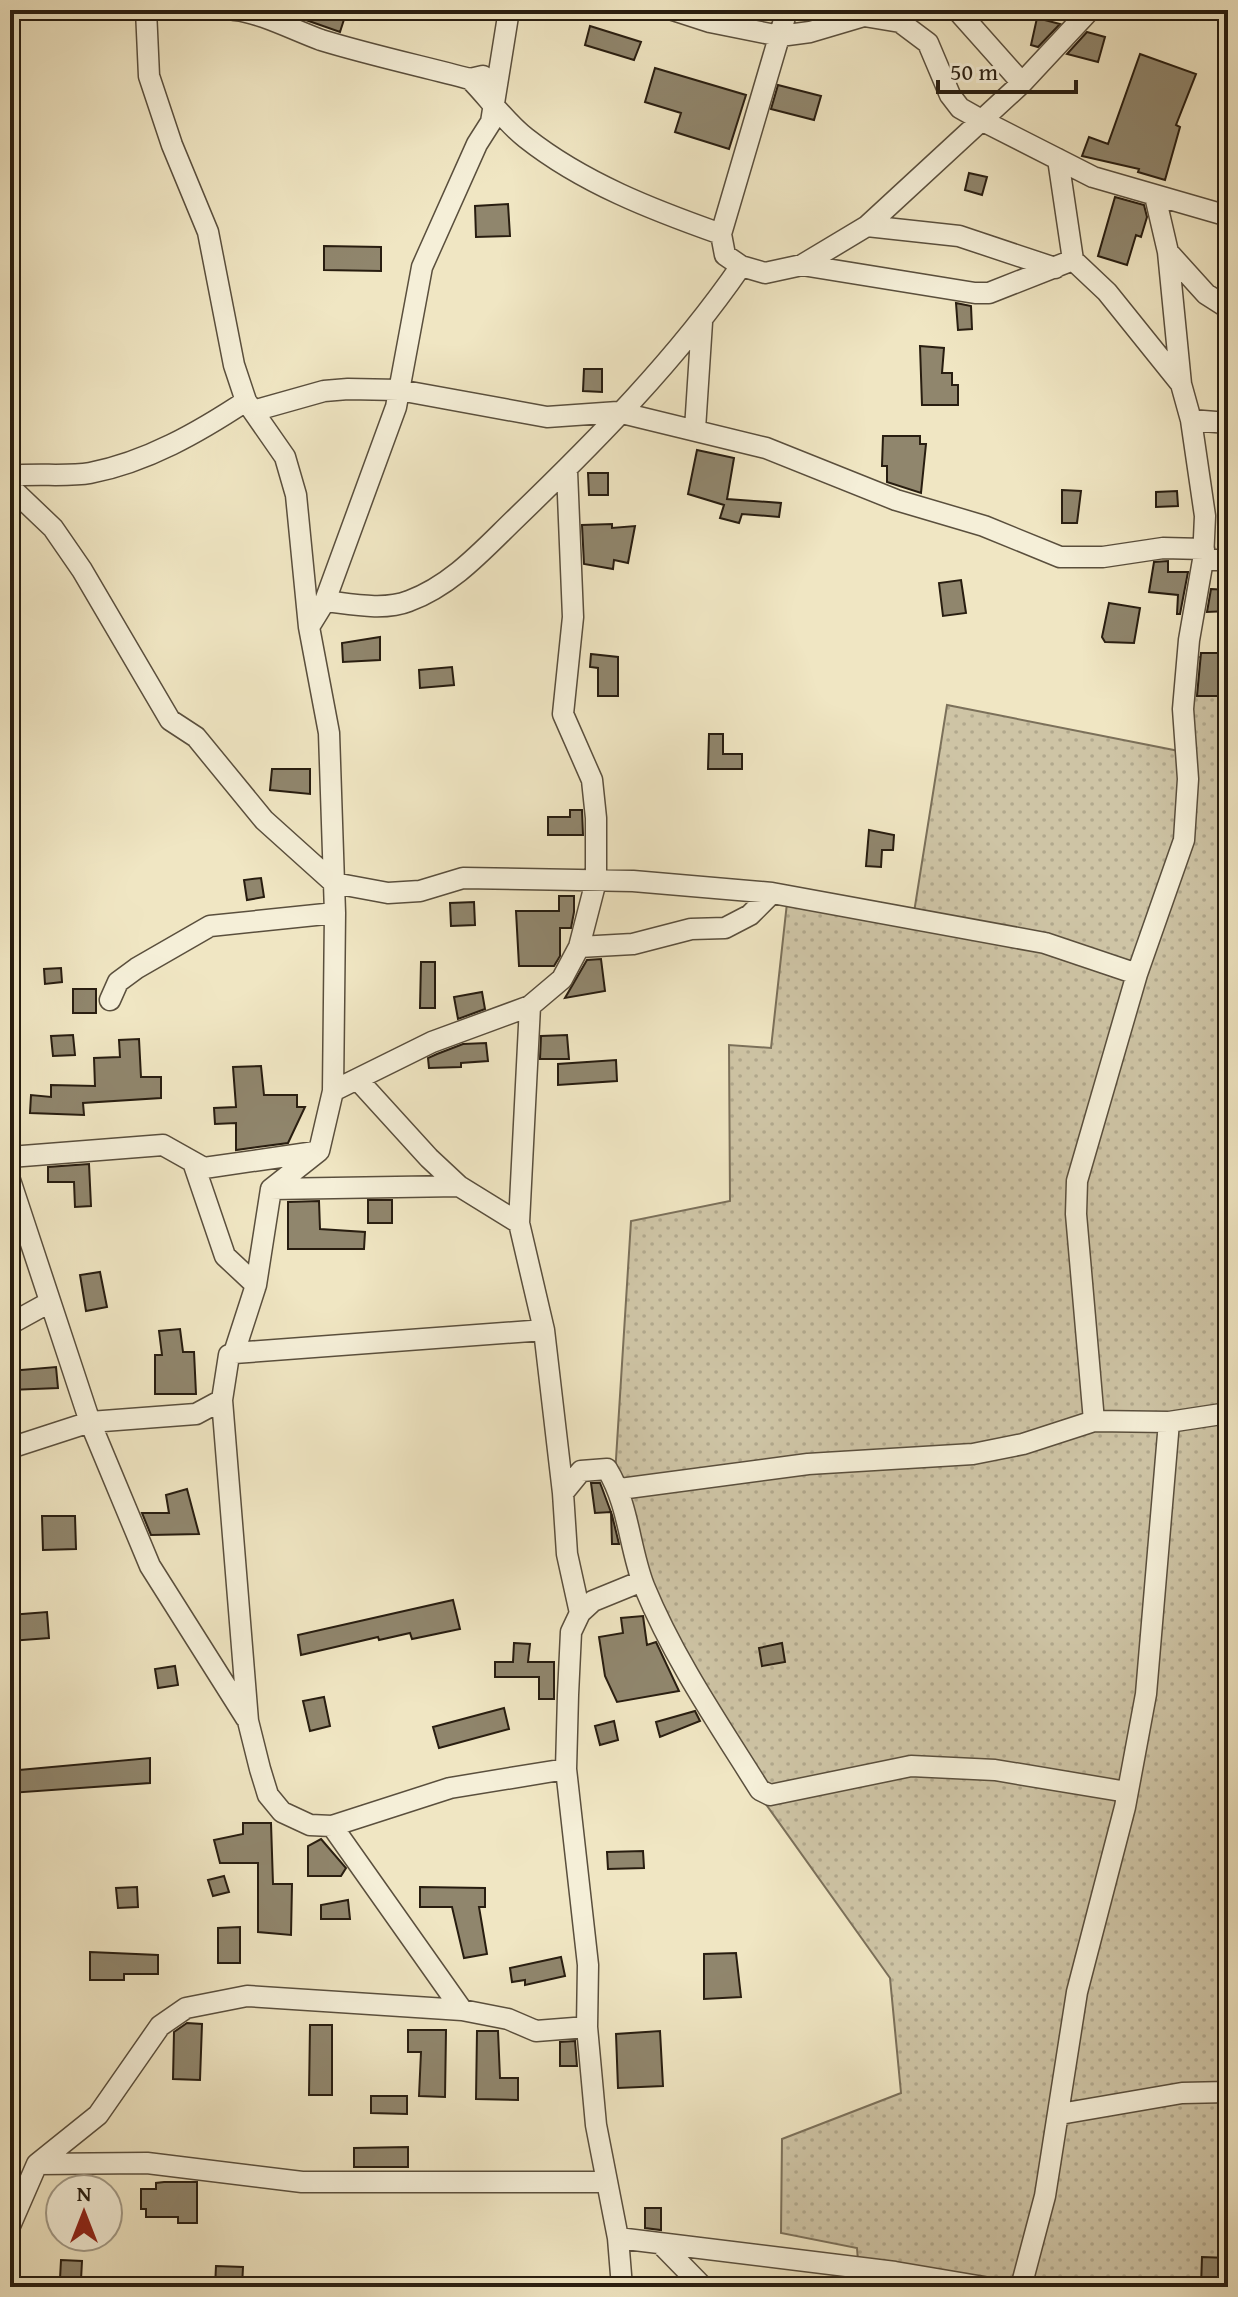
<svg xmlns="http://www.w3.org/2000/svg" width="1238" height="2297" font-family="'Gentium Book Plus',serif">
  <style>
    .park { fill: url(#park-dots); stroke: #7b705a; stroke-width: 2 }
    .building { fill: #90866d; stroke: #281d10; stroke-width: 2 }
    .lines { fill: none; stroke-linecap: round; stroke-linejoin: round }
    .minor-casing { stroke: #5a4f3d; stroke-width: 23 }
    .minor { stroke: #f5efd8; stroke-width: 20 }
  </style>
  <defs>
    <pattern id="park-dots" width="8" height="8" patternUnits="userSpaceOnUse" patternTransform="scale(2)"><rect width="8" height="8" fill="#cec4a5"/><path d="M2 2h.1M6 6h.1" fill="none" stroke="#b1a88d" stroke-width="1.8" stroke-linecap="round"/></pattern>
  </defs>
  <rect width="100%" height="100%" fill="#f0e6c3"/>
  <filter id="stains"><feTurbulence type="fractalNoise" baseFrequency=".0025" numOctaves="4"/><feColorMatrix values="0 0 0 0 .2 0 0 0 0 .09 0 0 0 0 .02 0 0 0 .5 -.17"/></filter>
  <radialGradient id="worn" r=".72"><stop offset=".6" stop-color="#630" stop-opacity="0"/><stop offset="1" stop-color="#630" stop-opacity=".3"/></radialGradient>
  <path class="park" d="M1192,656L1228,661V2287H860L857,2248L781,2233L782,2139L901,2093L890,1978L760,1796L642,1573L615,1475L631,1221L730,1201L729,1045L771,1048L787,903L912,925L947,705L1179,751Z"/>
  <path class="building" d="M309,10H347L340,32L306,20Z
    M1037,18L1060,24L1038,47L1031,45Z
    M590,26L641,42L634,60L585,45Z
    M1087,32L1105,37L1098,62L1067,54Z
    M1140,54L1196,74L1176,125L1180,127L1165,180L1138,172L1139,169L1082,156L1089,137L1108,144Z
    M655,68L746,95L729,149L675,132L681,113L645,102Z
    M778,85L821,96L814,120L771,109Z
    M969,173L987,177L982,195L965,190Z
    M1115,197L1144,205L1147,217L1141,237L1136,235L1127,265L1098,256Z
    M508,204L510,236L476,237L475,206Z
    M324,246L381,247V271L324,270Z
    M956,303L971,306L972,329L958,330Z
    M920,346L944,348L942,373H952V385H958V405H922Z
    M584,369H602V392L583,391Z
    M883,436H920V444H926L921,493L887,482V466H882Z
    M697,450L734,458L727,499L781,503L779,517L742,514L739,523L720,518L724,505L688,494Z
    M588,473H608V495H589Z
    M1062,490L1081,491L1077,523H1062Z
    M1177,491L1178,506L1156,507V492Z
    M612,524V528L635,526L628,563L614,560L613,569L584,564L582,525Z
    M1168,561V572H1188L1180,614H1177L1178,595L1149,592L1154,562Z
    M961,580L966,613L943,616L939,583Z
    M1211,589L1228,590V611L1207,612Z
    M1109,603L1140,608L1134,643L1105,642L1102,637Z
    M380,637V660L343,662L342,643Z
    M1201,653H1226V696H1197Z
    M591,654L618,657V696H598V668L590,667Z
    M452,667L454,685L420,688L419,670Z
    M709,734H723V754H742V769H708Z
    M272,769H310V794L270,790Z
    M570,810H582L583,835H548V817H570Z
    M869,830L894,835L893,850H882L881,867L866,866Z
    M261,878L264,897L247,900L244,880Z
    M559,896H574V912L571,928H560V956L554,966H519L516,911H559Z
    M474,902L475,925L451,926L450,903Z
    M601,959L605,991L565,998L587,960Z
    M421,962H435V1008H420Z
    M61,968L62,982L45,984L44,969Z
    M73,989H96V1013H73Z
    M482,992L485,1009L458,1019L454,997Z
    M73,1035L75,1055L53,1056L51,1036Z
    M567,1035L569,1059H540L541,1036Z
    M139,1039L141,1077H161V1098L83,1103L84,1115L30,1113L31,1095L51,1097V1085L95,1086L94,1058L120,1057L119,1040Z
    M486,1043L488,1061L461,1063V1067L429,1068L428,1058L437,1054L463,1044Z
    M616,1060L617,1081L558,1085V1064Z
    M261,1066L264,1095H297V1107H305L288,1143L236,1150V1123L215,1124L214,1108L236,1107L233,1067Z
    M89,1164L91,1206L75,1207L74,1182H48V1167Z
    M368,1200H392V1223H368Z
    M319,1201L320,1229L365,1232L364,1249H288V1202Z
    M100,1272L107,1307L86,1311L80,1275Z
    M180,1329L183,1352H194L196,1394H155V1355H162L159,1331Z
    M56,1367L58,1388L10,1390V1371Z
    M591,1483H600L602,1488L612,1515L619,1544H612L611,1512L595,1513Z
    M187,1489L199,1534L151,1535L142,1513H169L166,1495Z
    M42,1516H75L76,1549L43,1550Z
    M453,1600L460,1629L412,1639L410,1633L379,1640L378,1637L301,1655L298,1635Z
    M47,1612L49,1638L10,1641V1615Z
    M643,1616L647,1645L656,1642L679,1691L617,1702L605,1676L599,1637L623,1633L621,1618Z
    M514,1643L530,1644L528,1662H554V1699H539V1677H495V1662H513Z
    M782,1643L785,1662L762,1666L759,1648Z
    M175,1666L178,1685L158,1688L155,1669Z
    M324,1697L330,1726L310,1731L303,1701Z
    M504,1708L509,1729L439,1748L433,1727Z
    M695,1711L700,1721L660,1737L656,1722Z
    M614,1721L618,1740L600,1745L595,1726Z
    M150,1758V1783L10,1793V1773L19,1770Z
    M243,1823H271L273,1884H292L291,1935L258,1932V1863H220L214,1840L243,1834Z
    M321,1839L346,1868L341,1876H308V1846Z
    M643,1851L644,1868L608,1869L607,1852Z
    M224,1876L229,1892L213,1896L208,1880Z
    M137,1887L138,1907L118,1908L116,1888Z
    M420,1887L485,1888V1907H479L487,1954L464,1958L452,1907H420Z
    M348,1900L350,1919H321V1905Z
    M240,1927V1963H218V1928Z
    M90,1952L158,1955V1974H124V1980H90Z
    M736,1953L741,1997L704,1999V1954Z
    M561,1957L565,1976L525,1985V1980L512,1982L510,1968Z
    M187,2023L202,2024L200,2080L173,2079L174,2032Z
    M310,2025H332V2095H309Z
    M408,2030H446L445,2097L419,2096L421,2052H408Z
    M477,2031H498L500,2078H518V2100L476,2099Z
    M660,2031L663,2086L618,2088L616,2034Z
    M575,2041L577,2066H560V2042Z
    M371,2096H407V2114L371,2113Z
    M408,2147V2167H354V2148Z
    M164,2182H197V2223H178V2217H146V2209H141V2189H156V2183Z
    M645,2208H661V2230L645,2228Z
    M1202,2257L1228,2258L1227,2287H1201Z
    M61,2260L82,2261L81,2280L60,2279Z
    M216,2266L243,2267L242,2287H215Z"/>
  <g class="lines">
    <defs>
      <path id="minor" d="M146,10L149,76L172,145L208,232L234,365L246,401L285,457L296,495L309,627L329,733L335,913L333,1091L319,1151L271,1189L256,1285L234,1353
        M235,10C259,12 296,31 321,40C370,55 421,66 470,79L483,76
        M673,10L710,22L780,36L810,32L864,16L900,22L928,43L950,95L960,108L983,121L1093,177L1228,216
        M787,10L721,234L725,255L741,266L765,273L802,265L975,293H989L1073,260
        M957,10L1022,83
        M470,79C489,98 505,122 526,138C583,183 653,210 721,234
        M1058,159L1073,260L1107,292L1181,384
        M1155,196L1168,252L1181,384L1191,420L1205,516L1203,560H1228
        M867,226L959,236L1055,268
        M1168,252L1206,294L1228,308
        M802,265L867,226L1022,83L1090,10
        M253,411L324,391L348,389L399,390L547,417L618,412L766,448L896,500L984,526L1060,557H1103L1163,548L1204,549
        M1191,420L1228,423
        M695,429L702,322
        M567,471L573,617L563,714L592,780L596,818V881L579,947
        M10,476C36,473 68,477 90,473C147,462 199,432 246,401
        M10,487L53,528L82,570L170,720L196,737L264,820L334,883L388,893L420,891L463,878L633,881L772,893L1045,943L1137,974
        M325,601C351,604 384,611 409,601C452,585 483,550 514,520C596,441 677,359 741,266
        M309,627L325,601L396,407L422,267L477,144L491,122L509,10
        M110,1000L118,982L137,968L210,926L335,913
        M530,1006L519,1223L544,1330L563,1493L581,1471L607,1469C629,1505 629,1547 644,1586C674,1659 718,1723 760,1790L770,1795L911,1766L995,1770L1127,1792
        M358,1080L429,1158L459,1186L519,1223
        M333,1091L432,1042L530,1006L562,979L579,947L633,944L691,929L725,928L750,915L772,893
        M10,1157L163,1145L204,1168L315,1152
        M194,1165L225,1256L256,1285
        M10,1180L90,1422L150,1566L246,1718
        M271,1189L459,1186
        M10,1324L50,1302
        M1094,1421L1076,1214L1077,1181L1137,974L1184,840L1188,779L1183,709L1189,640L1203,560
        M10,1448L90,1422L196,1414L222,1400
        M620,1489L808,1464L973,1454L1023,1444L1094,1421L1169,1422L1228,1413
        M563,1493L567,1554L580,1613
        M332,1826L450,1788L566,1769
        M462,2010L332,1826L310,1825L282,1812L268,1795L260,1769L248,1721L222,1400L229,1355L234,1353L544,1330
        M1060,2114L1182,2093L1228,2092
        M37,2164L147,2163L302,2182H604
        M10,2226L37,2164L98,2115L160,2026L186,2008L247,1996L462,2010L508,2019L536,2031L587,2027
        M618,2238L895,2272L984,2287
        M661,2244L703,2287
        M622,2287L618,2238L596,2125L587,2027L588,1965L566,1769L568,1695L571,1632L580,1613L593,1601L642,1581
        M1021,2287L1045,2196L1077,1992L1125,1807L1146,1694L1169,1422"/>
    </defs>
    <use href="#minor" class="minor-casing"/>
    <use href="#minor" class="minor"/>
  </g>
  <rect width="1238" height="2297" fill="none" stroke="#f0e6c3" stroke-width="40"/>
  <rect x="12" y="12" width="1214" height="2273" fill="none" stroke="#281d10" stroke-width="4"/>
  <rect x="20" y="20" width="1198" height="2257" fill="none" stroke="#281d10" stroke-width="2"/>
  <g transform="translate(84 2213)"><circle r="38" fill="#f5efd8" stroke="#a39b88" stroke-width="2"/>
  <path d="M0-6L14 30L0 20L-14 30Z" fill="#8f2418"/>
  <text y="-12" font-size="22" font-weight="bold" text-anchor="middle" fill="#281d10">N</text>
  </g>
  <path d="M938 80v12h138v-12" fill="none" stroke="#281d10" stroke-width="4"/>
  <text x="950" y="80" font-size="24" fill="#281d10" stroke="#f5efd8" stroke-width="6" paint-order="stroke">50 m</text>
  <rect width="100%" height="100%" filter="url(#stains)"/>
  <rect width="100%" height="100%" fill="url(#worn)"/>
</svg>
